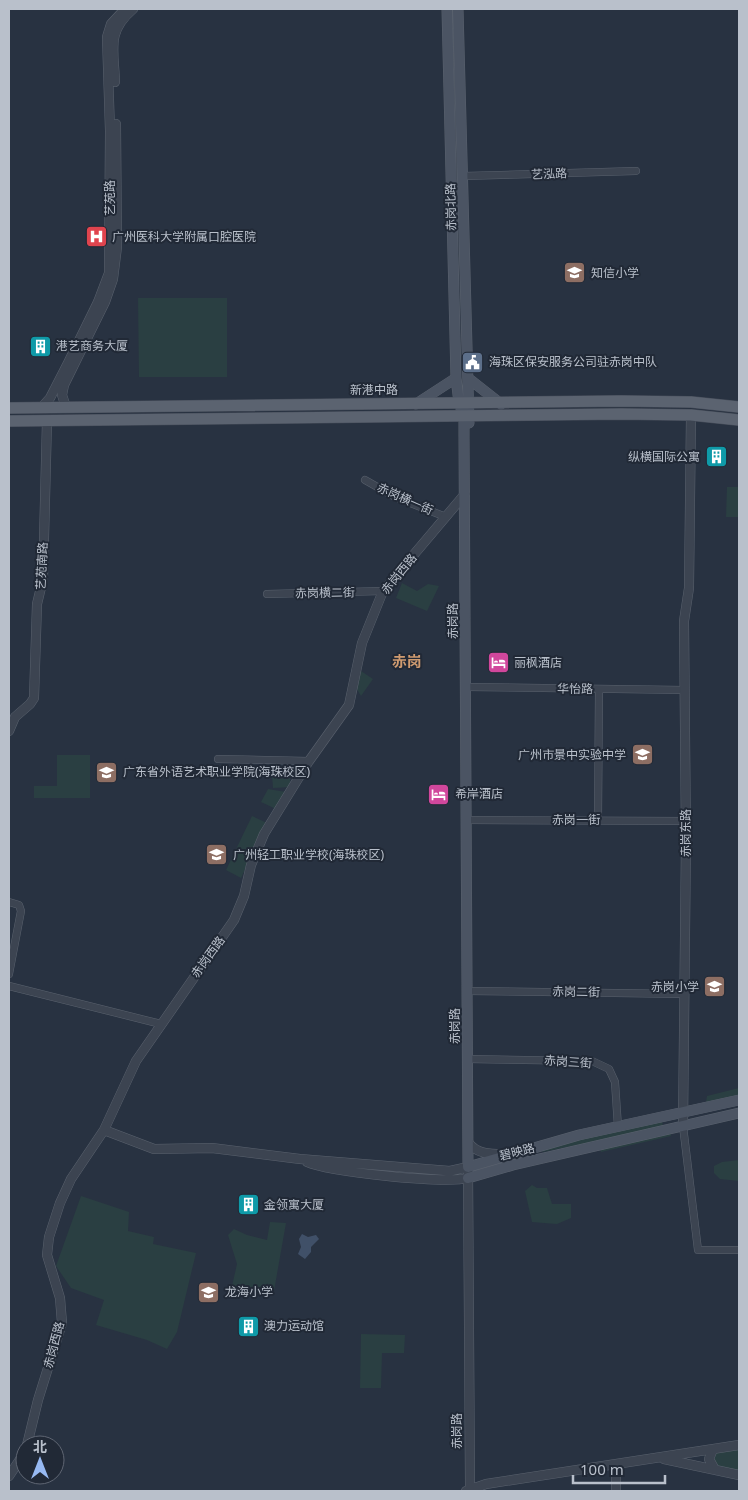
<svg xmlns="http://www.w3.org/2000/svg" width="748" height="1500" font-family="'Noto Sans','Noto Sans SC',sans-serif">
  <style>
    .green { fill: #2a3f42 }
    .water { fill: #405068 }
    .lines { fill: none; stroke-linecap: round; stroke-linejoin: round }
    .minor-casing { stroke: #5a626e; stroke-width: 8 }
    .tertiary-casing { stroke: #5a626e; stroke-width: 10 }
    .secondary-casing { stroke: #5a626e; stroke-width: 11 }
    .primary-casing { stroke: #464d5a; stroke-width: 12 }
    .minor { stroke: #3c4451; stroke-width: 7 }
    .tertiary { stroke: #3c4451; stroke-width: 9 }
    .secondary { stroke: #4b5463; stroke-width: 10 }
    .primary { stroke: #5b6370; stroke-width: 11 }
    .labels { text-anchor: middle; stroke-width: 4; stroke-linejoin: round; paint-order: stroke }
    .street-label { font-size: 12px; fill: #b9c0cb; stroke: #212936 }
    .poi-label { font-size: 12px; fill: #b9c0cb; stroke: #212936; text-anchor: start }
    .quarter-label { font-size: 15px; font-weight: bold; fill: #cf9b70; stroke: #212936 }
  </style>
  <rect width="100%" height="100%" fill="#283241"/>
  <path class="green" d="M138,298H227V377H139Z
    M727,487H739V517H726Z
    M402,583L417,591L428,584L439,586L427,611L396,598Z
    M358,669L373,679L361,696L355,686Z
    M57,755H90V798H34V786H57Z
    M290,774V787L273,788L272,775Z
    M268,789L286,792L276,809L261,802Z
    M252,816L267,823L241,878L226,870Z
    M739,1088V1095L706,1102L707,1096Z
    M662,1119L663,1128L542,1152L548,1146Z
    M670,1130L671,1136L601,1152L600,1147Z
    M739,1160V1181L720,1179L714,1173V1166L722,1162Z
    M532,1185L537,1188H547L552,1204H571V1218L557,1224L532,1222L525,1191Z
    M81,1196L129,1212L128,1231L154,1237L153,1244L196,1253L177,1332L167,1349L147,1340L96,1325L104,1300L71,1288L56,1266Z
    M270,1222L286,1223L274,1291L232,1286L237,1264L228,1235L234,1229L247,1235L267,1240Z
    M361,1334L405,1335L404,1353H382L381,1388H360Z
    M739,1448V1473L716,1468L712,1462L717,1452Z"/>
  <path class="water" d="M302,1234L308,1237L316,1235L319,1239L311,1247V1252L305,1259L298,1254L301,1247L299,1239Z"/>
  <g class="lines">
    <defs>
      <path id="minor" d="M463,176L636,171
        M365,480L395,497L446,517
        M267,594L383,591
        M466,687L685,690
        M218,759L309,761
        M466,820L686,821
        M598,820L599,689
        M9,902L19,905L21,911L9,974
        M9,986L161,1024
        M467,991L685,994
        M467,1059L592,1061L609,1069L615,1082L618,1127
        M683,1126L698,1250H739"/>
      <path id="tertiary" d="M115,82C114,50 106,32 133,9
        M42,407L50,398L68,363L98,302L109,273L110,131L107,37L111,24L125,9
        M66,407L62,395L64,385L105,302L113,279L117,247L116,124
        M9,731L15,717L30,704L34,698L37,604L43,579L47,421
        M683,1126L686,840L684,621L689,588L691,415
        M104,1130L154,1149L212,1148L300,1159L450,1171L468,1167L470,1488
        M468,1142C477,1155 492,1154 507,1154
        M307,1162C329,1172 445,1184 468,1178
        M27,1445L38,1400L62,1323L60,1298L47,1255L49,1237L60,1203L71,1179L104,1130L136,1061L234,920L244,896L251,865L264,834L309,761L349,705L362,643L383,591L465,494
        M713,1449L709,1459L715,1470
        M664,1459L739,1475
        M9,1476L25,1452
        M466,1491L486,1484L739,1445
        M616,1491V1464"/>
      <path id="secondary" d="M447,9L456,378L459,403L464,416V435L468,1167L579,1135L739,1100
        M458,9L469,423
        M468,378L501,404
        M416,404L456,378
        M468,1178L513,1165L739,1113"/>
      <path id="primary" d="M9,408L621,401L691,402L739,407
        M9,421L621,414L691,415L739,420"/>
    </defs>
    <use href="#minor" class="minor-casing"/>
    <use href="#tertiary" class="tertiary-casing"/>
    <use href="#secondary" class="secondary-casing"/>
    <use href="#primary" class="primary-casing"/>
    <use href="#minor" class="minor"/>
    <use href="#tertiary" class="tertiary"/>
    <use href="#secondary" class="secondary"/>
    <use href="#primary" class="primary"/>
  </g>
  <defs>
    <symbol id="hospital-square" viewBox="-11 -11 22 22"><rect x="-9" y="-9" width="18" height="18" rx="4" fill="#e0444e" stroke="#212936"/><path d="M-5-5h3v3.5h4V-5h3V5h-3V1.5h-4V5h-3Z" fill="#fff"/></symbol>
    <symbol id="school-square" viewBox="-11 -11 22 22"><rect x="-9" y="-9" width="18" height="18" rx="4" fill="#8d6e63" stroke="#212936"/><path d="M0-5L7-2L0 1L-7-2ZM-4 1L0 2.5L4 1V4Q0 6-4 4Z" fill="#fff"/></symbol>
    <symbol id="building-square" viewBox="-11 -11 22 22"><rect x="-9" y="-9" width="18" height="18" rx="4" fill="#0f9aa8" stroke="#212936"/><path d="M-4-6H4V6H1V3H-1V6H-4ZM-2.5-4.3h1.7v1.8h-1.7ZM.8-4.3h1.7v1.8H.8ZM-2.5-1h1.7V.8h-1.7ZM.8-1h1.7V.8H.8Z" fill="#fff"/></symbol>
    <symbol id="civic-square" viewBox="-11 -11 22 22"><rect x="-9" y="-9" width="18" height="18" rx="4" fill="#5c6f8a" stroke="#212936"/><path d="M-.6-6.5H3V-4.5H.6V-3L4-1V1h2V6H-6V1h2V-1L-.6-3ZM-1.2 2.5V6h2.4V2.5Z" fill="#fff"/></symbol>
    <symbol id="hotel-square" viewBox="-11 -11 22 22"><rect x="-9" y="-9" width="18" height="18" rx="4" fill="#d1479c" stroke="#212936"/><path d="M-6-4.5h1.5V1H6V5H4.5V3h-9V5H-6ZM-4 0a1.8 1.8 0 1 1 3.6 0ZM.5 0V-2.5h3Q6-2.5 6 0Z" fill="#fff"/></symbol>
  </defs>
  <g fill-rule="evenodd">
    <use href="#hospital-square" x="84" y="224" width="25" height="25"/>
    <use href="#school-square" x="562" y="260" width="25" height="25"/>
    <use href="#building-square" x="28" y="334" width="25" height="25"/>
    <use href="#civic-square" x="460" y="350" width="25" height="25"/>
    <use href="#building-square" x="704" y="444" width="25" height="25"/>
    <use href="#hotel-square" x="486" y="650" width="25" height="25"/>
    <use href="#school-square" x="630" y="742" width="25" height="25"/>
    <use href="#school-square" x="94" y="760" width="25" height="25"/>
    <use href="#hotel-square" x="426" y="782" width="25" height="25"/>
    <use href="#school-square" x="204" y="842" width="25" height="25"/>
    <use href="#school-square" x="702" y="974" width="25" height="25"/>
    <use href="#building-square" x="236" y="1192" width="25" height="25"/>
    <use href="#school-square" x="196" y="1280" width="25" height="25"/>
    <use href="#building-square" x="236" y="1314" width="25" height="25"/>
  </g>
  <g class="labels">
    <g class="street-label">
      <text transform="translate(549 174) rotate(-2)" y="4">艺泓路</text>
      <text transform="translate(110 198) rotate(-90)" y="4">艺苑路</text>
      <text transform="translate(451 207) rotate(-91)" y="4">赤岗北路</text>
      <text x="374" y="394">新港中路</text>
      <text transform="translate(405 499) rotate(24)" y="4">赤岗横一街</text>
      <text transform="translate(42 566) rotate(-87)" y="4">艺苑南路</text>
      <text transform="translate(399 574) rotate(-51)" y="4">赤岗西路</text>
      <text transform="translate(325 593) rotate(-1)" y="4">赤岗横二街</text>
      <text transform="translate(453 621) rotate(-90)" y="4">赤岗路</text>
      <text transform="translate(575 689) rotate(1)" y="4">华怡路</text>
      <text x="576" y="824">赤岗一街</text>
      <text transform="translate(686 833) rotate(-90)" y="4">赤岗东路</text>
      <text transform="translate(208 957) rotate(-54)" y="4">赤岗西路</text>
      <text transform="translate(576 992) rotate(1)" y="4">赤岗二街</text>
      <text transform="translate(455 1026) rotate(-90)" y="4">赤岗路</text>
      <text transform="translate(568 1062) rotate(4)" y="4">赤岗三街</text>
      <text transform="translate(517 1152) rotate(-14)" y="4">碧映路</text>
      <text transform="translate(54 1345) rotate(-75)" y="4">赤岗西路</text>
      <text transform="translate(457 1431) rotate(-90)" y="4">赤岗路</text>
    </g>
    <g class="poi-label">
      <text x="112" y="241">广州医科大学附属口腔医院</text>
      <text x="591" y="277">知信小学</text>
      <text x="56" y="350">港艺商务大厦</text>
      <text x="489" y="366">海珠区保安服务公司驻赤岗中队</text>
      <text x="700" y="461" text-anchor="end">纵横国际公寓</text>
      <text x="514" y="667">丽枫酒店</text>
      <text x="626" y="759" text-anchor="end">广州市景中实验中学</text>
      <text x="123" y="776">广东省外语艺术职业学院(海珠校区)</text>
      <text x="455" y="798">希岸酒店</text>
      <text x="233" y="859">广州轻工职业学校(海珠校区)</text>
      <text x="699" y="991" text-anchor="end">赤岗小学</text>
      <text x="264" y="1209">金领寓大厦</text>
      <text x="225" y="1296">龙海小学</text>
      <text x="264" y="1330">澳力运动馆</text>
    </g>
    <g class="quarter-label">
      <text x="407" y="667">赤岗</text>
    </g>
  </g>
  <rect width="748" height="1500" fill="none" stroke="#b9c0cb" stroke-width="20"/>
  <g transform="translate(40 1460)"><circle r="24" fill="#212936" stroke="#5e6572"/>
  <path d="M0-4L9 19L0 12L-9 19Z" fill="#97b9f2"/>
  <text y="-8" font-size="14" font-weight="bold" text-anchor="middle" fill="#b9c0cb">北</text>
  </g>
  <path d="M573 1475v8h92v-8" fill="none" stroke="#b9c0cb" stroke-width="2.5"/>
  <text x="580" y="1475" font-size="15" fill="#b9c0cb" stroke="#212936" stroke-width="4" paint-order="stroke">100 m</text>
</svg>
